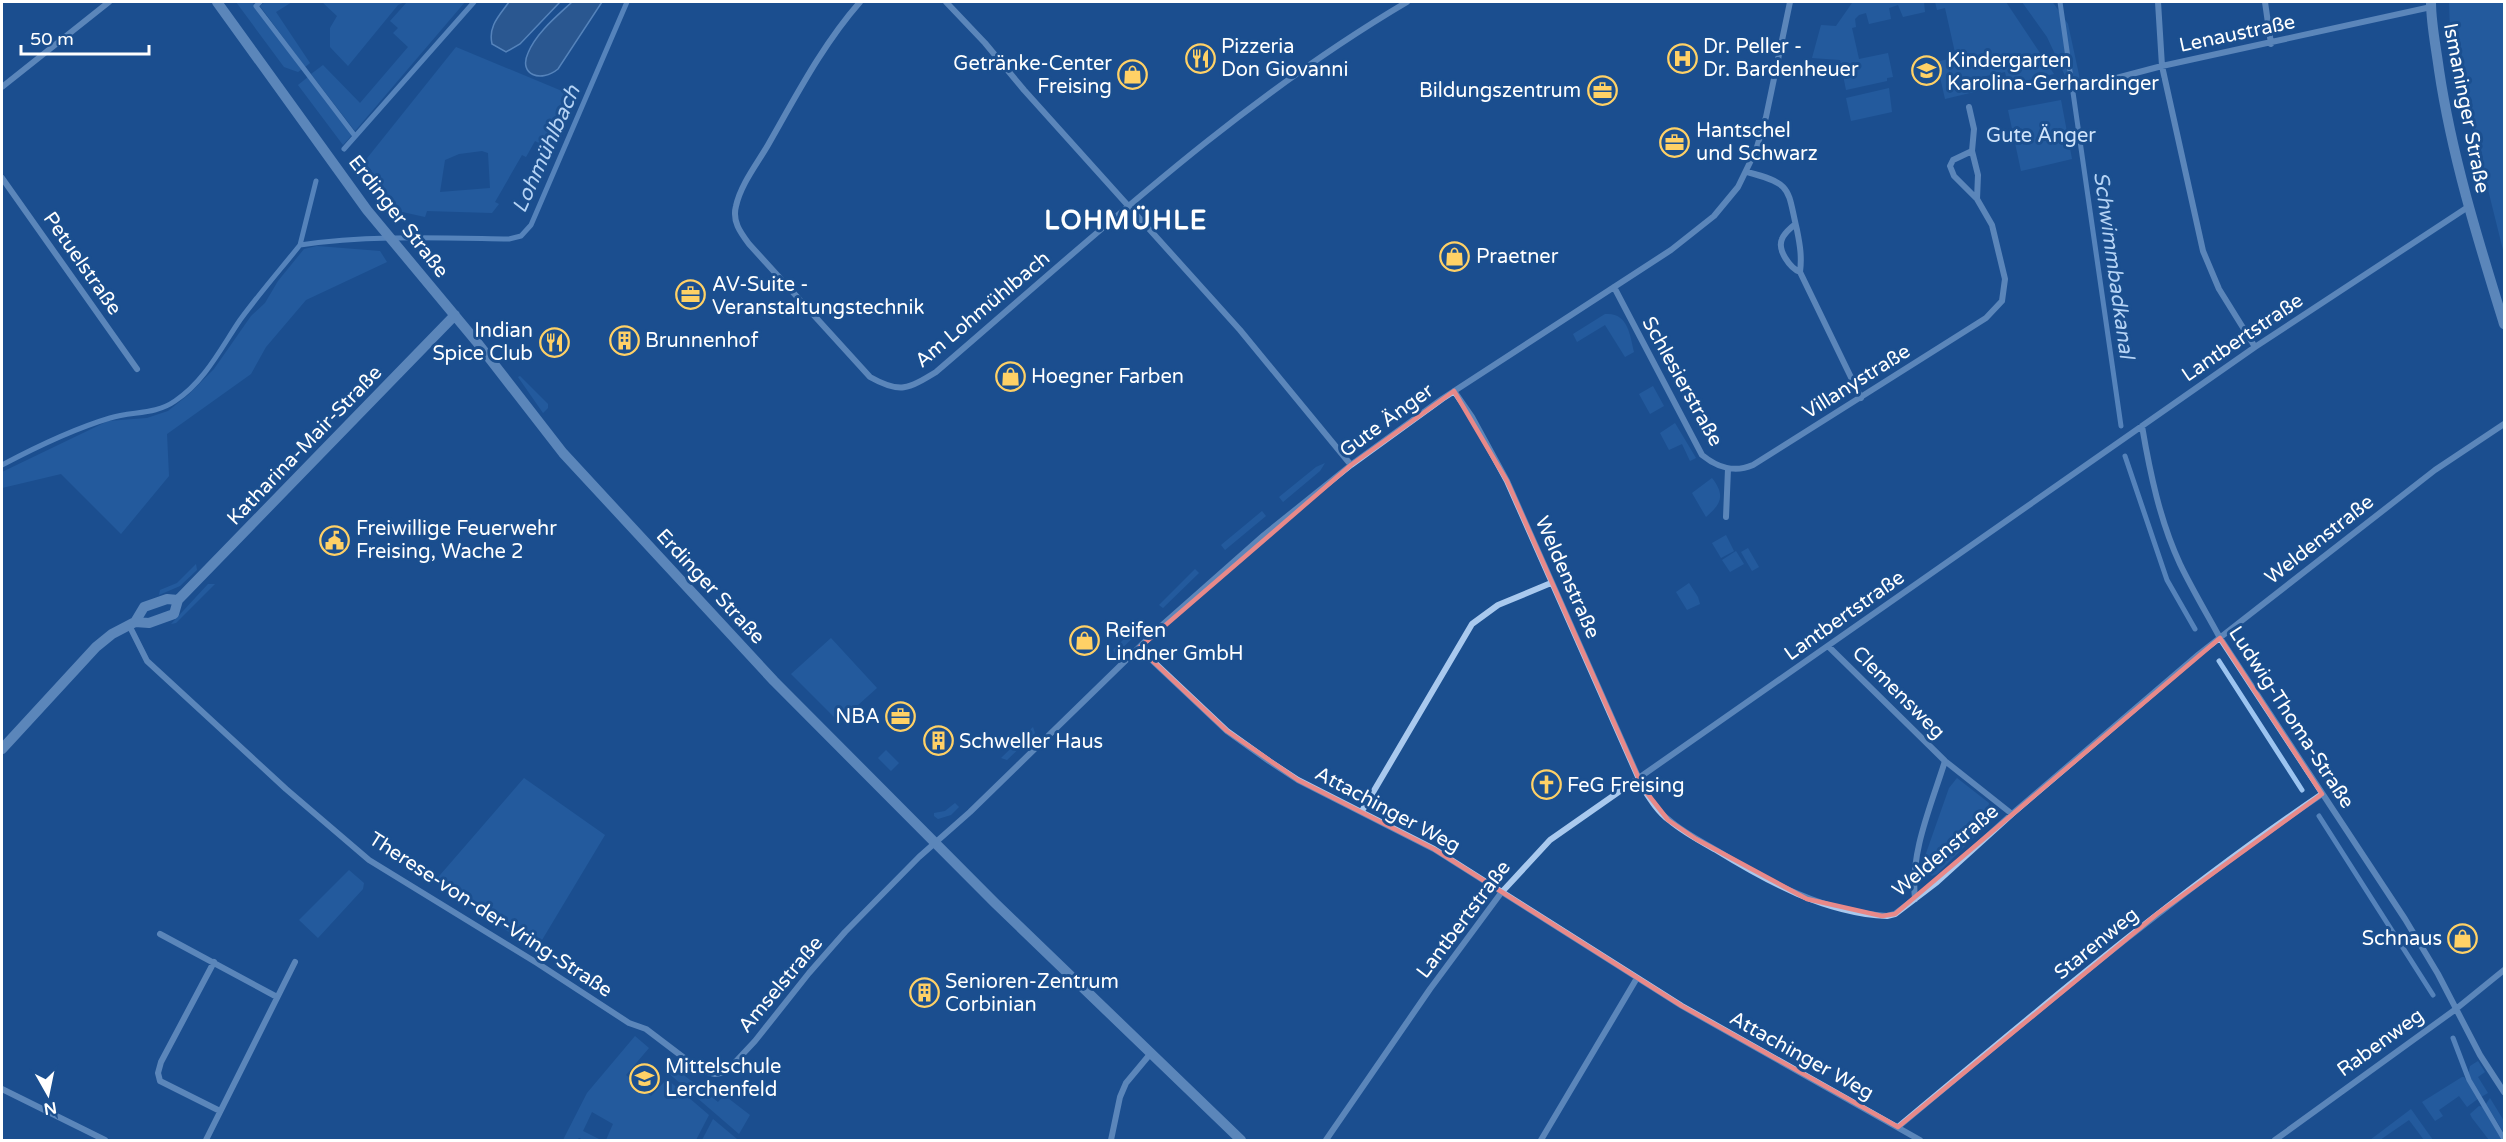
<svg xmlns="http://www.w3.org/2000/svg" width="2506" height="1142" font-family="'Varela Round',sans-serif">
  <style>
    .green { fill: #2e69ad; fill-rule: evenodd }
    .water { fill: #3c6290; stroke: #9cc4f0; stroke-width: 1.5 }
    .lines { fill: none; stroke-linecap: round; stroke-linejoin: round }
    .stream { stroke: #9cc4f0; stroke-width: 5 }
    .minor { stroke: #a9c9ee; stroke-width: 6 }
    .tertiary { stroke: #a9c9ee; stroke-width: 10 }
    .marked { fill: none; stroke: #e88989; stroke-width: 4.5; stroke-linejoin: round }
    .labels { text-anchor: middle; stroke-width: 6; stroke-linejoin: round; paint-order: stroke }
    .street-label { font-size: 20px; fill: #fff; stroke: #1b4f8f }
    .poi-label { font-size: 20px; fill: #fff; stroke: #1b4f8f; text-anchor: start }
    .park-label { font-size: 20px; fill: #cfe3fa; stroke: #1b4f8f }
    .water-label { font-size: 21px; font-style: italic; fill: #b5d3f5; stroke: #1b4f8f }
    .district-label { font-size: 26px; font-weight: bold; letter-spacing: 1.5px; fill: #fff; stroke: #1b4f8f }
  </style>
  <rect width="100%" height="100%" fill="#1b4f8f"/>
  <path class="green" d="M236,2H252L302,69L298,72L284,67Z
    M265,2H292L276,12L310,63L305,67L260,6Z
    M322,2H405L398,5L348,66L330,47V28L337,16Z
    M407,2H465L355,131L311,74L323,65L360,103L408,47L393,33L398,28L390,21Z
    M1846,2H1924L1925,12L1903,17L1898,5L1889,8L1891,19L1869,24L1866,13L1859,15L1855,19L1856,27L1852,28L1859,59L1888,53L1893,77L1887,78V81L1846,90L1840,60L1812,58L1821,25L1836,26L1852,3Z
    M1935,2H2006L2054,74L2008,85L2005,72L1972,79L1974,92L1945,99L1938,68L1925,70L1924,65L1956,57L1945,8L1937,10Z
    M2022,2H2052L2054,4L2068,24L2081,84L2067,80L2047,37Z
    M2449,2H2504V254L2471,121L2464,108L2462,100L2467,99L2465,85H2459L2450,32Z
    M456,47L574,96L551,149L535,141L526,157L522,155L495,202L499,204L492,213L427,211L425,217L389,209L366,177L372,171L364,162ZM482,151L488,153L490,188L440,192L445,160L459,154Z
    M308,77L352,135L343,145L298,85Z
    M1889,88L1892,112L1851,121L1846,98Z
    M2061,100L2072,159L2021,171L2008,110Z
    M317,246L380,251L387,262L306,300L266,347L251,374L167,434L169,476L121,534L61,474L2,488V472L108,421L147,418L168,411L188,395L214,369L251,316L265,303L278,281L304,249Z
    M1605,314C1628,312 1630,335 1634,352L1625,357L1605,325L1577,342L1573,334Z
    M520,376L548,404V408L543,413L518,377Z
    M1653,386L1664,406L1650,414L1639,394Z
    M1675,423L1696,458L1690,461L1682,444L1669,450L1660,433Z
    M1325,463L1320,471L1283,502L1279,497L1316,467Z
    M1712,478C1725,495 1722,503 1706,517L1692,493Z
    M1262,511L1266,516L1225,550L1221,545Z
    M1726,535L1734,551L1721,558L1712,543Z
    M1748,548L1759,567L1752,571L1741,552Z
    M1736,551L1744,564L1730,572L1722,560Z
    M196,564L197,570L180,586L159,595L160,590L177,583Z
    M1195,569L1199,573L1163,608L1159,605Z
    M1689,583L1698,597L1700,604L1687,610L1676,592Z
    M208,584H215L176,623L171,624Z
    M1136,627L1140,631L1116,654L1113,650Z
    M831,638L877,688L839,722L791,674Z
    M1033,727L1035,733L1007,760L1001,758Z
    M886,750L899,763L891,771L878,758Z
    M524,778L605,835L536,950L434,882Z
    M1957,778L1989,803L1986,825L1937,874L1932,876L1924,868V859L1949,788Z
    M955,803L959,807L951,815L938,819L934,816V813L945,811Z
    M349,870L364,883L363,889L318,938L299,920Z
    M635,1036L649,1048L626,1075L651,1096L667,1079L709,1115L696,1140H606L613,1124L592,1112L583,1131L601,1140H584L579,1138L577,1140H563L587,1093Z
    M2478,1061L2485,1072L2478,1077L2488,1093L2481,1097L2468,1075L2470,1066Z
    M671,1065L718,1102L724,1095L750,1115L739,1134L666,1071Z
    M2462,1077H2464L2479,1098L2467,1107L2459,1096L2439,1110L2443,1116L2435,1121L2422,1102Z
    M2490,1098L2504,1121V1133L2486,1104Z
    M2479,1106L2484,1107L2504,1140H2489L2472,1118L2470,1114Z
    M2411,1109L2433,1140H2424L2409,1120L2380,1140H2370Z
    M713,1119L737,1139L736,1140H702Z"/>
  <path class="water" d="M509,2H560L520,44L506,52L492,44C488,26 499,16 509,2Z
    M572,2H602L558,69C541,83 518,75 528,53C536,33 557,16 572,2Z"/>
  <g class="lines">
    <path class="stream" d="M260,2L256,6L355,136
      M2060,2L2121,426
      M344,149L474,2
      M300,245L316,181
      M2125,456L2167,580L2195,629
      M2,465C36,447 73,429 110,418C132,411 155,415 175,401C205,381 221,348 240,320C259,294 280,270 300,245C368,235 440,238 509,239L521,236L531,225L627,2
      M2219,661L2302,790
      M2319,816L2433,995
      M2453,1038L2469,1080L2504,1139"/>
    <path class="minor" d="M860,2C823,44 796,96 768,145C757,164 741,184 736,206C732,221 740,232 749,244L870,377C900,394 908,389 936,372C1088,242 1234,104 1407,2
      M946,2L985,43L1024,90L1240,330L1351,465
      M2158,2L2162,66L2203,251L2219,289L2255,347
      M2265,2L2271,44
      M2086,86L2162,66L2431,7
      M2,87L109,2
      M1972,151L1953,160L1950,166L1954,176L1976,198
      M1747,172C1793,184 1787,188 1797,230C1800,245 1802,257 1800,272
      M2,178L137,369
      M1795,224C1791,228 1784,233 1782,239C1777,250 1790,268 1800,272L1861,398
      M1614,287L1702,455C1718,468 1734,473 1753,465L1986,318L2002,301L2005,279L1992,225L1977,199L1978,175L1972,151L1974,129L1969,107
      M1454,391L1472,417L1507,481L1643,788C1650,799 1658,812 1669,820C1683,832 1700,841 1716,850C1768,882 1825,913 1887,916L1895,914L1937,882L2012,814L2199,654L2435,470L2504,424
      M2142,426C2150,473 2160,521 2180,564C2192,589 2207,614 2220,638L2405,919L2438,974L2480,1055L2504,1092
      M1726,517L1728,469
      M129,625L147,661L286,789L369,860L537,963L629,1023L646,1029L700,1070L715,1074L726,1072L755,1041L809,973L845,932L919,857L970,812L1160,627L1264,535L1351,465L1442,399L1671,250L1714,216L1738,187L1756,150L1766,117L1790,2
      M1829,647L1945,761L2012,814
      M1139,648L1227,731L1269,761L1298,780L1434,849L1682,1006L1920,1140
      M1362,811L1472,624L1498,605L1551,583
      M1915,899C1910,852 1931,806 1945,761
      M160,934L277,997
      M214,962L161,1062L158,1073L160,1081L220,1111
      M2,1089L105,1140
      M1898,1127C2036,1012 2173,895 2322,794
      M206,1140L295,962
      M1111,1140L1120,1097L1126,1083L1151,1053
      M1326,1140L1430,989L1501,893L1550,840L2255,347L2468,207
      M1541,1140L1637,978
      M2275,1140L2456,1009L2504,970"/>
    <path class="tertiary" d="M217,2L367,210L476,341L563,453L774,681L995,903L1241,1140
      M2431,2C2431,24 2436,47 2439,70C2452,157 2478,240 2504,324
      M135,622L144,607L167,599L178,600
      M2,749L96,647L112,634L135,622L149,623L174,614L178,600L455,315"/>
  </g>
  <path d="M0 0H2506V1142H0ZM1454,391L1507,481L1643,788L1668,820L1696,839L1807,899L1882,916L1895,914L2220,638L2322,794L2157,914L1898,1127L1682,1006L1434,849L1298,780L1227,731L1139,648L1351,465Z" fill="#1b4f8f" fill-opacity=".55" fill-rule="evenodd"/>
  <path class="marked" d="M1454,391L1507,481L1643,788L1668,820L1696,839L1807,899L1882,916L1895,914L2220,638L2322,794L2157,914L1898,1127L1682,1006L1434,849L1298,780L1227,731L1139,648L1351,465Z"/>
  <defs>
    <symbol id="restaurant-ring" viewBox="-11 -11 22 22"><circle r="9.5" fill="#1b4f8f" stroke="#ffd166" stroke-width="1.5"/><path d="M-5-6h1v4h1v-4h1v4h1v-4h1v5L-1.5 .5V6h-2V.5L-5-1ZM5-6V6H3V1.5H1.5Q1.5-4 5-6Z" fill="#ffd166"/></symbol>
    <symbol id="hospital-ring" viewBox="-11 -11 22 22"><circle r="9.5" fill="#1b4f8f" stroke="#ffd166" stroke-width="1.5"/><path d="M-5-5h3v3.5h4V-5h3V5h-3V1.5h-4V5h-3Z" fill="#ffd166"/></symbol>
    <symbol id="school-ring" viewBox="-11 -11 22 22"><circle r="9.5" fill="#1b4f8f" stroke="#ffd166" stroke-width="1.5"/><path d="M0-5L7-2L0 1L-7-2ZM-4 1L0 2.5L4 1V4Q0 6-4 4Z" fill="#ffd166"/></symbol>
    <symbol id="shop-ring" viewBox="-11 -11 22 22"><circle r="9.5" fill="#1b4f8f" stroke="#ffd166" stroke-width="1.5"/><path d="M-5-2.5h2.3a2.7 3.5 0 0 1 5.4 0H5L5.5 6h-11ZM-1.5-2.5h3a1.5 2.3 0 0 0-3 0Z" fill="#ffd166"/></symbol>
    <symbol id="office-ring" viewBox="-11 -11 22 22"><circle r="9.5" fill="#1b4f8f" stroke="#ffd166" stroke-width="1.5"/><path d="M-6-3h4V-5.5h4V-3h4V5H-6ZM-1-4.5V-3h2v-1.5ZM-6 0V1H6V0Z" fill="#ffd166"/></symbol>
    <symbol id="building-ring" viewBox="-11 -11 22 22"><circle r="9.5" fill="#1b4f8f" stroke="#ffd166" stroke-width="1.5"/><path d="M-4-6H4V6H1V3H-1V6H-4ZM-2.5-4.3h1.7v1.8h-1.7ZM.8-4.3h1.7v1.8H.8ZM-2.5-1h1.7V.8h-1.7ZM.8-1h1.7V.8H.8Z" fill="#ffd166"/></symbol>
    <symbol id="civic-ring" viewBox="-11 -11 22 22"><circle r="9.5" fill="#1b4f8f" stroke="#ffd166" stroke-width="1.5"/><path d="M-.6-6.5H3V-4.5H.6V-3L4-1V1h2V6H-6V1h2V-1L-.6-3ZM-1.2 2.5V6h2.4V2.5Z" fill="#ffd166"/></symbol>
    <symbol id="church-ring" viewBox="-11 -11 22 22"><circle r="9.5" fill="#1b4f8f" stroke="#ffd166" stroke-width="1.5"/><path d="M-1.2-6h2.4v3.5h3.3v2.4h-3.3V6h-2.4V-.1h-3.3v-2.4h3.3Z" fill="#ffd166"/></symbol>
  </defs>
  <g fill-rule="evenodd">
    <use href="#restaurant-ring" x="1184" y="42" width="33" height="33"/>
    <use href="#hospital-ring" x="1666" y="42" width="33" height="33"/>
    <use href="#school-ring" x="1910" y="54" width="33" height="33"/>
    <use href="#shop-ring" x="1116" y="58" width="33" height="33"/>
    <use href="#office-ring" x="1586" y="74" width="33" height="33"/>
    <use href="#office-ring" x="1658" y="126" width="33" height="33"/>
    <use href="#shop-ring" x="1438" y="240" width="33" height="33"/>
    <use href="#office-ring" x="674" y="278" width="33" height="33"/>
    <use href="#building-ring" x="608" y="324" width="33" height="33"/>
    <use href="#restaurant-ring" x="538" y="326" width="33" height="33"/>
    <use href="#shop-ring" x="994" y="360" width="33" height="33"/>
    <use href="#civic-ring" x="318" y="524" width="33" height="33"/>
    <use href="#shop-ring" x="1068" y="624" width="33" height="33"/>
    <use href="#office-ring" x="884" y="700" width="33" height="33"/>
    <use href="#building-ring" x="922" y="724" width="33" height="33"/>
    <use href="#church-ring" x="1530" y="768" width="33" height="33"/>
    <use href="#shop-ring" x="2446" y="922" width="33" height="33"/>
    <use href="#building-ring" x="908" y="976" width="33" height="33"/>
    <use href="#school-ring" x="628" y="1062" width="33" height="33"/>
  </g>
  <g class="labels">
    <g class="street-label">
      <text transform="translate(2237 33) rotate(-12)" y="7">Lenaustraße</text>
      <text transform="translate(2467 108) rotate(79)" y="7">Ismaninger Straße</text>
      <text transform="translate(399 216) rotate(52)" y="7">Erdinger Straße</text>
      <text transform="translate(83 263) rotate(55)" y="7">Petuelstraße</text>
      <text transform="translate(982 309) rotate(-40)" y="7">Am Lohmühlbach</text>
      <text transform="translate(2242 337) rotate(-34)" y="7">Lantbertstraße</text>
      <text transform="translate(1683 381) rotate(61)" y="7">Schlesierstraße</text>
      <text transform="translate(1856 381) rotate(-32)" y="7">Villanystraße</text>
      <text transform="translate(1386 420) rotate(-36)" y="7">Gute Änger</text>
      <text transform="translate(304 445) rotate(-46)" y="7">Katharina-Mair-Straße</text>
      <text transform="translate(2319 539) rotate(-38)" y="7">Weldenstraße</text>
      <text transform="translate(1568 577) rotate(66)" y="7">Weldenstraße</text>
      <text transform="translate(711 586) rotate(47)" y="7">Erdinger Straße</text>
      <text transform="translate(1844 615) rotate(-35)" y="7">Lantbertstraße</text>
      <text transform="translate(1899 692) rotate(45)" y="7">Clemensweg</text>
      <text transform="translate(2292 717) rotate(57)" y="7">Ludwig-Thoma-Straße</text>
      <text transform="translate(1388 809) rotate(28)" y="7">Attachinger Weg</text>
      <text transform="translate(1945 850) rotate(-40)" y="7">Weldenstraße</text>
      <text transform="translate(491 914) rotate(33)" y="7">Therese-von-der-Vring-Straße</text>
      <text transform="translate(1463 919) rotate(-53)" y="7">Lantbertstraße</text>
      <text transform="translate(2096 943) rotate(-39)" y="7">Starenweg</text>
      <text transform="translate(780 984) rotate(-50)" y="7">Amselstraße</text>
      <text transform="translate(2380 1042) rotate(-36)" y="7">Rabenweg</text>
      <text transform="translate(1802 1055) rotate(29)" y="7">Attachinger Weg</text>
    </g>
    <g class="poi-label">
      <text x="1221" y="53">Pizzeria<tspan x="1221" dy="23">Don Giovanni</tspan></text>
      <text x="1703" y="53">Dr. Peller -<tspan x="1703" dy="23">Dr. Bardenheuer</tspan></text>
      <text x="1947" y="67">Kindergarten<tspan x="1947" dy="23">Karolina-Gerhardinger</tspan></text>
      <text x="1112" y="70" text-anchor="end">Getränke-Center<tspan x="1112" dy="23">Freising</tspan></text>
      <text x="1581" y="97" text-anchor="end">Bildungszentrum</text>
      <text x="1696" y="137">Hantschel<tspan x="1696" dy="23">und Schwarz</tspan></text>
      <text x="1476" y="263">Praetner</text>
      <text x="712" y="291">AV-Suite -<tspan x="712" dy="23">Veranstaltungstechnik</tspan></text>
      <text x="533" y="337" text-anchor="end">Indian<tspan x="533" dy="23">Spice Club</tspan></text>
      <text x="645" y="347">Brunnenhof</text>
      <text x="1031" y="383">Hoegner Farben</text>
      <text x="356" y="535">Freiwillige Feuerwehr<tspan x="356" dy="23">Freising, Wache 2</tspan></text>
      <text x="1105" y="637">Reifen<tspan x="1105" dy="23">Lindner GmbH</tspan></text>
      <text x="880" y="723" text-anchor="end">NBA</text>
      <text x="959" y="748">Schweller Haus</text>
      <text x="1567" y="792">FeG Freising</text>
      <text x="2442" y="945" text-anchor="end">Schnaus</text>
      <text x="945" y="988">Senioren-Zentrum<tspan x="945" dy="23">Corbinian</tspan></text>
      <text x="665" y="1073">Mittelschule<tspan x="665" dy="23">Lerchenfeld</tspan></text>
    </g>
    <g class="park-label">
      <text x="2041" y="142">Gute Änger</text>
    </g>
    <g class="water-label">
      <text transform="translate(546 149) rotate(-66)" y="7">Lohmühlbach</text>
      <text transform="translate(2114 265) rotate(82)" y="7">Schwimmbadkanal</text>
    </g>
    <g class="district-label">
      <text x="1126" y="229">LOHMÜHLE</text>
    </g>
  </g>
  <rect width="2506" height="1142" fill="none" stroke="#ffffff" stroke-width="6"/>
  <g transform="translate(48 1094) rotate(171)" stroke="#1b4f8f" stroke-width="4.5" paint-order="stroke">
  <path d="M0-4.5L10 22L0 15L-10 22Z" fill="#ffffff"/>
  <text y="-9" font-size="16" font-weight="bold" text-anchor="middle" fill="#ffffff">N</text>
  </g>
  <path d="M21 45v9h128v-9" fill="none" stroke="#ffffff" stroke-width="3"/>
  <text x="30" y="45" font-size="18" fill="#ffffff" stroke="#1b4f8f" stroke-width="4.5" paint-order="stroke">50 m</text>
</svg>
